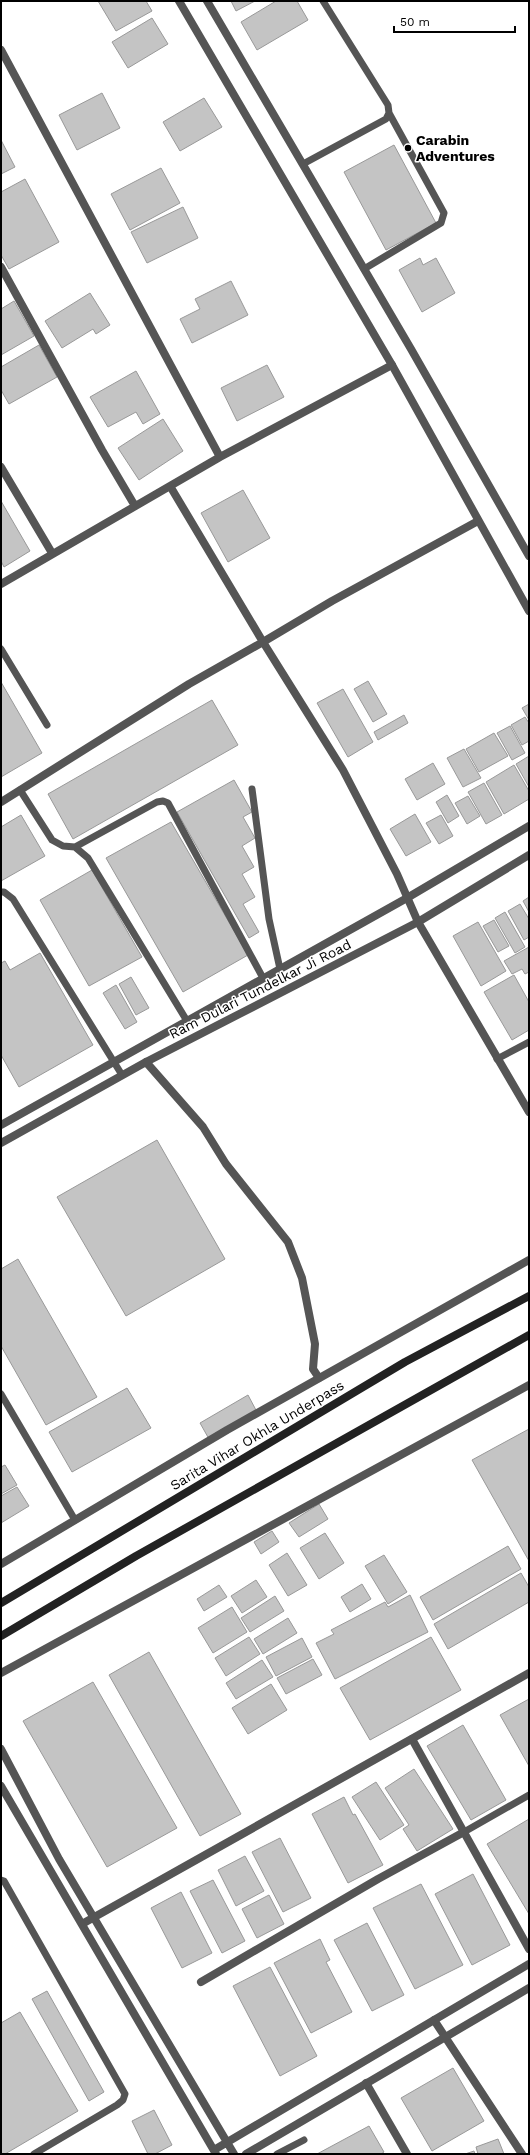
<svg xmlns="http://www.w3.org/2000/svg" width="530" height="2155" font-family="'Work Sans',sans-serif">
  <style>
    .building { fill: #c4c4c4; stroke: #999 }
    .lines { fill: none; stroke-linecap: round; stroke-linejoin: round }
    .service { stroke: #555; stroke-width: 7 }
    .minor { stroke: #555; stroke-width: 8 }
    .tertiary { stroke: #555; stroke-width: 8 }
    .secondary { stroke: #222; stroke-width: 8 }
    .poi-dot { fill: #000; stroke: #fff; stroke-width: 1.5 }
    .labels { text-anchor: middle; stroke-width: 3; stroke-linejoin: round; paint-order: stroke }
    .poi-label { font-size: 14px; font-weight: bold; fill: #000; stroke: #fff; text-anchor: start }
    .street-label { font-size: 14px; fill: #000; stroke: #fff }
  </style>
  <rect width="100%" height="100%" fill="#fff"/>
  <path class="building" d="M98,1H146L152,11L116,31Z
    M231,1H255L236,11Z
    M276,1H297L308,20L257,50L241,22Z
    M152,18L168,44L128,68L112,42Z
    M102,93L120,128L77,150L59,115Z
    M204,98L222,127L180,151L163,122Z
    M1,140L15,167L1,174Z
    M394,145L436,223L386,250L344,172Z
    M161,168L180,203L130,230L111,194Z
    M25,179L59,242L9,269L1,255V192Z
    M183,207L198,238L147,263L131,232Z
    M420,258L423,265L436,258L455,293L422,312L399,270Z
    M231,281L248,315L192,343L180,319L200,309L195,299Z
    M90,293L110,325L96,334L93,329L62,348L45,321Z
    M14,301L34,336L1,355V309Z
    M39,345L57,377L9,404L1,390V367Z
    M267,365L284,397L237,421L221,388Z
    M136,371L160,414L143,424L136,412L108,427L90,397Z
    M163,419L183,451L139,480L118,448Z
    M243,490L270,538L228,562L201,513Z
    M1,501L30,551L4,567L1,561Z
    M368,681L387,714L373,722L354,689Z
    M1,682L42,753L1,777Z
    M343,689L373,742L348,757L317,703Z
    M212,700L238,745L73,839L48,794Z
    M529,704V720L522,708Z
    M404,715L408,723L378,740L374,732Z
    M525,717L529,723V741L522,745L511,725Z
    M510,726L525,753L512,760L497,733Z
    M494,733L508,756L479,772L466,749Z
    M464,749L481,778L463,787L447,758Z
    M529,756V787L516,764Z
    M433,763L445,784L417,800L405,779Z
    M514,765L529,791V799L504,814L486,782Z
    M234,780L252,812L243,817L255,838L242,846L254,867L242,874L255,897L243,904L259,932L249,938L177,812Z
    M484,783L502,815L486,824L468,792Z
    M447,795L459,816L448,823L436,802Z
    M468,796L480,816L467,824L455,803Z
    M415,814L431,842L406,856L390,829Z
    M21,815L45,856L1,881V827Z
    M441,815L453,836L439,844L426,823Z
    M171,822L248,955L183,992L106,858Z
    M92,870L142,957L89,986L40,900Z
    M529,897V912L523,901Z
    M520,904L529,919V937L524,940L508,911Z
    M505,912L525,947L515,953L495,918Z
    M494,920L509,946L498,952L483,926Z
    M478,922L506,971L481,986L453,936Z
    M529,947V972L525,974L522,969L512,974L504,961Z
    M40,953L93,1045L19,1087L1,1055V963L5,961L10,970Z
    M514,975L529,1002V1030L512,1040L484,992Z
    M131,977L149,1008L136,1015L119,984Z
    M116,985L137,1022L125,1029L103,993Z
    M157,1140L225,1259L126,1316L57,1197Z
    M18,1259L97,1397L46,1425L1,1346V1269Z
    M127,1388L151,1428L72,1472L49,1432Z
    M248,1395L257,1412L209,1439L200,1423Z
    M529,1429V1561L472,1460Z
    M5,1465L17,1485L1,1494V1467Z
    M17,1487L29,1506L1,1523V1496Z
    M319,1504L328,1519L299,1537L289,1523Z
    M272,1531L279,1542L261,1554L254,1542Z
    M325,1533L344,1563L319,1579L300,1548Z
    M508,1546L521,1569L433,1620L420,1597Z
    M287,1553L307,1585L288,1596L269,1565Z
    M384,1555L407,1592L388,1604L365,1566Z
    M521,1573L529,1587V1602L448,1649L434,1624Z
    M256,1580L267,1597L242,1613L231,1596Z
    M362,1584L371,1599L350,1612L341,1597Z
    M219,1585L227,1597L204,1611L197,1599Z
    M410,1595L428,1632L335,1679L316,1643L334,1634L331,1630L385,1602L388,1607Z
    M275,1596L284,1611L250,1632L241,1618Z
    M232,1607L247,1632L213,1653L198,1628Z
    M288,1618L297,1633L263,1654L254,1639Z
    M249,1637L260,1654L226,1676L215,1658Z
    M431,1637L461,1690L370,1740L340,1688Z
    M302,1638L312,1657L276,1676L266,1657Z
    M149,1652L241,1814L200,1836L109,1675Z
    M313,1659L322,1675L286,1694L277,1678Z
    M262,1660L273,1677L236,1699L226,1683Z
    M93,1682L177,1828L107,1867L23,1721Z
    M271,1684L287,1710L248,1734L232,1708Z
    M529,1699V1766L500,1715Z
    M463,1725L506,1800L471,1820L427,1746Z
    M414,1769L453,1829L417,1851L403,1829L409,1825L385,1788Z
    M376,1782L404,1825L380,1840L352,1797Z
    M344,1797L353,1815L355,1814L383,1865L348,1883L312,1814Z
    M529,1819V1914L487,1844Z
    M280,1838L311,1898L283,1912L252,1852Z
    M245,1856L264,1891L236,1906L218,1870Z
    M473,1874L510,1945L472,1965L435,1894Z
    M213,1880L245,1941L222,1953L190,1891Z
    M421,1884L463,1965L415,1989L373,1908Z
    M181,1892L212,1953L182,1968L151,1908Z
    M269,1895L284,1924L257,1938L242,1909Z
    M367,1923L404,1995L372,2011L334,1940Z
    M320,1939L330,1960L326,1962L352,2012L311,2033L274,1963Z
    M270,1967L317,2056L280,2076L233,1986Z
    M47,1991L104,2092L89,2101L32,1999Z
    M20,2012L78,2111L5,2154H1V2023Z
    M453,2068L484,2121L432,2151L401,2098Z
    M154,2110L172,2145L155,2154H148L132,2121Z
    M369,2126L384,2152L381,2154H317Z
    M498,2139L504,2154H478L476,2147Z
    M474,2151L475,2154H465Z"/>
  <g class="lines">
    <path class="service" d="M303,164L386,119L389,113L388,105L323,1
      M364,269L441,223L444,213L389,113
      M1,649L47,725
      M252,789L269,919L280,969
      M20,790L52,840L63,846L75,847L88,858L187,1021
      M75,847L157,802L163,801L168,803L263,978
      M1,892H4L13,899L122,1075
      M497,1059L529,1042
      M1,1394L75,1520
      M464,1832L529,1795
      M1,1880L4,1881L125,2094L123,2100L117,2105L34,2154
      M277,2154L304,2140"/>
    <path class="minor" d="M1,50L220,457
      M1,267L102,450L135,506
      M1,467L52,553
      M478,521L332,601L263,642L343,770L397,874L418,922L529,1112
      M1,584L220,457L392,365
      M1,802L189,684L263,642L170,486
      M146,1062L203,1127L226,1164L288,1242L302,1278L315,1344L313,1369L319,1378
      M412,1739L529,1949
      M201,1982L378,1879L464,1832
      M434,2020L522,2154
      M366,2083L407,2154"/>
    <path class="tertiary" d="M179,1L392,365L529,611
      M207,1L411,349L529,556
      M1,1125L407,898L529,826
      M1,1143L146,1062L418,922L529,855
      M1,1564L227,1430L529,1260
      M1,1673L529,1385
      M1,1749L59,1859L234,2154
      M1,1786L216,2154
      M82,1924L529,1673
      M214,2150L529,1964
      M246,2154L529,1988"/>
    <path class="secondary" d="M1,1603L405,1362L529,1296
      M1,1636L136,1556L529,1335"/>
  </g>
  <circle class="poi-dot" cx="408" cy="148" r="4"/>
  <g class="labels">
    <g class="poi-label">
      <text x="416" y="145">Carabin<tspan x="416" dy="16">Adventures</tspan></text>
    </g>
    <g class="street-label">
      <text transform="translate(260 989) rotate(-27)" y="5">Ram Dulari Tundelkar Ji Road</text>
      <text transform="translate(257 1435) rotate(-31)" y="5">Sarita Vihar Okhla Underpass</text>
    </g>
  </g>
  <rect width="530" height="2155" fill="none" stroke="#000000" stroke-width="4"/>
  <path d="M394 26v6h121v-6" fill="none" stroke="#000000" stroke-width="2"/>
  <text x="400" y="26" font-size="12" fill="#000000" stroke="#ffffff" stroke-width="3" paint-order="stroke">50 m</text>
</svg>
